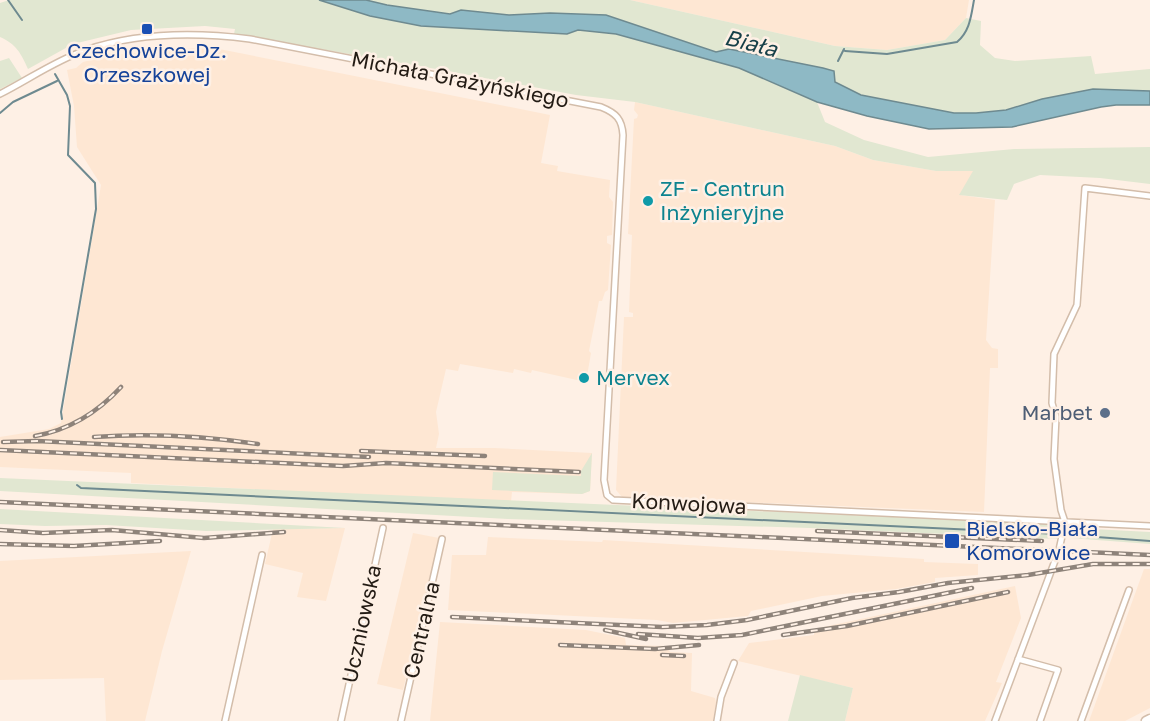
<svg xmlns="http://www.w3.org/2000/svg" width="1150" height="721" font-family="'Golos Text',sans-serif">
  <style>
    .built { fill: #fee7d3 }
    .green { fill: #e1e7d1 }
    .water { fill: #8eb9c5; stroke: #6e8a90; stroke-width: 1.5 }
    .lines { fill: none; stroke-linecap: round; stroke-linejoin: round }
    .stream { stroke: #6e8a90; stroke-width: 2 }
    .street-casing { stroke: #d3bdaa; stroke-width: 8 }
    .secondary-casing { stroke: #d3bdaa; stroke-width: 11 }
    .street { stroke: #fff; stroke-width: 5 }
    .secondary { stroke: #fff; stroke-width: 8 }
    .rail-casing { stroke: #8e837a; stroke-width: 4.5 }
    .rail { stroke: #fef0e5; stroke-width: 2; stroke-dasharray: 7; stroke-linecap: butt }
    .transit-dot { fill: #1a4fb4; stroke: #fef0e5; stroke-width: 2 }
    .culture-dot { fill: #0f9aa8; stroke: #fef0e5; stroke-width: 2 }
    .service-dot { fill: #5c6f8a; stroke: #fef0e5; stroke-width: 2 }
    .labels { text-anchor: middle; stroke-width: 5; stroke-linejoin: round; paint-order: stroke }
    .transit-label { font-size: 21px; fill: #164399; stroke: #fef0e5 }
    .street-label { font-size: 21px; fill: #231b14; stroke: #fef0e5 }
    .culture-label { font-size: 21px; fill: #0d838f; stroke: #fef0e5; text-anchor: start }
    .service-label { font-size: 21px; fill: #4e5e75; stroke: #fef0e5; text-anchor: end }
    .water-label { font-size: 22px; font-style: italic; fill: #163f48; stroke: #fef0e5 }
  </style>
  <rect width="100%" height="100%" fill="#fef0e5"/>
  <path class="built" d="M630,0H969L966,18L945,40L887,50L835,46Z
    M209,47L550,115L541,163L558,166L557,171L610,180L609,197L613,202L612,235L607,236V243L611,245L608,290L605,292L602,301H599L589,351L591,353L586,382L532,370L531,373L514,369L513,373L460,364L458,371L446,369L436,412L439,434L436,448H494L592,453L590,491L582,494L512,492L511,502L131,483V473L0,467V437L49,429L61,423L82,299L101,185L77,147L74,106L67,70L76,68L83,62L112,55Z
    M635,102L835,146L873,160L936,171H974L960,195L995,200L986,340L992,348L998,349V368H990L984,512L622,497L616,490L624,317H633V313L629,312L632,235L628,234L634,119L637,118L638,115L634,110Z
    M345,528L326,601L297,597L303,573L265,564L273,529Z
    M413,533L439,538L403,690L377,684Z
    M488,537L602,542L603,540L924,559V562L978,564V575L935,578V582L896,589L822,596L751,611L748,616L673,623L657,620L448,610L452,555H486Z
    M191,551L162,651L145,721H106L104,678L0,680V561Z
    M1144,569H1150V708L1125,721H1089Z
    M1015,586L1021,618L996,682L1002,683L985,721H845L853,688L738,661L749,643L814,635V629Z
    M440,622L586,630L625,638L626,645L667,646L670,652L692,653L691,691L715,698L716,702L713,721H430Z"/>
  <path class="green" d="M9,0H319L370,16L421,26L567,34L578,30L616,34L739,68L817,102L825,122L864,140L928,157L1014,149L1150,147V184L1100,178L1040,175L1014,184L1007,200L959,195L973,171H936L873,160L835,146L635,102L576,95L436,69L234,34L235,29L205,26L131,30L73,44L28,69C21,53 16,44 0,37V3Z
    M354,0H630L835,46L887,50L945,40L966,18L981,21L980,45L995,58L1015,61L1091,56L1095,74L1150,69V91L1093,89L1042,99L1006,110L976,113H954L861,95L835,82L823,68L729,49L716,52L606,15L550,13L509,15L461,10L450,14L387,5L366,0Z
    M9,58L22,78L0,89V61Z
    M592,453L590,491L582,494L492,490L493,472L581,476V471Z
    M0,478L1051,524L1059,531L1058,539L810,528L508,519L0,491Z
    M0,509L345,528L206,531L106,525L45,526L0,524Z
    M1073,528L1150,532V544L1070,538Z
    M800,675L853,688L845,721H788Z"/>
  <path class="water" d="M319,0H366L387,5L450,14L461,10L509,15L550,13L606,15L716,52L729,49L823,68L834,71L835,82L861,95L954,113H976L1006,110L1042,99L1093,89L1150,91V105H1116L1101,107L1012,127L929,129L867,116L817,102L739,68L616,34L578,30L567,34L421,26L370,16Z"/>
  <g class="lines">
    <path class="stream" d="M8,0L22,20
      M845,51L887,54L957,42C970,31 971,16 974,0
      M838,61L844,49
      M55,74L67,95L70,106L68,155L95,183L96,209L61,412L62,419
      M0,113L13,102L57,81
      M77,485L81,488L1058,534
      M1070,535L1150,541"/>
    <defs>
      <path id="street" d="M0,94C28,80 56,60 86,50C139,32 195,32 250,39L601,107C616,113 622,119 623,135L604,480L607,495L613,500L1150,526
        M1018,659L1058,670L1040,721
        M225,721L262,555
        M341,721L383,528
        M401,721L442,539
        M717,721L721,697L734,663
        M995,721L1059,550L1065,522L1061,510L1054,459L1056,417L1052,403L1054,354L1077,305L1085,188L1150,196
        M1081,721L1129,590"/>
      <path id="secondary" d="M1146,721L1150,719"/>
    </defs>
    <use href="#street" class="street-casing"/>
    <use href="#secondary" class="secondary-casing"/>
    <use href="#street" class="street"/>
    <use href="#secondary" class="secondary"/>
    <defs>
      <path id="rail" d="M35,436C69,430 98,412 121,387
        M94,437C148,433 204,436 258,444
        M3,442L37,441L369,457
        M0,450L343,466L386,463L579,472
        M361,451L485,456
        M0,502L1150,555
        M0,530L43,533L112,530L204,538L284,532
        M817,531L1042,541
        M0,544L74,546L160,541
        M452,617L662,627L707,625L747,620L852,598L899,592L948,583L1028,575L1093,564H1150
        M605,630L646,639
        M638,634L698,638L742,635L972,588
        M783,635L847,626L1008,592
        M560,645L655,649L699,645
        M662,655L684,656"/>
    </defs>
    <use href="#rail" class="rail-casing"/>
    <use href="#rail" class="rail"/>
  </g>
  <g class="transit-dot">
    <rect x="141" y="23" width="12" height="12" rx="3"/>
    <rect x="944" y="533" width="16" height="16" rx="3"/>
  </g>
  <g class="culture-dot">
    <circle cx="648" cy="201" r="6"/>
    <circle cx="584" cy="378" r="6"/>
  </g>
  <circle class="service-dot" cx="1105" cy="413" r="6"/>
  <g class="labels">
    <g class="transit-label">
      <text x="147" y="58">Czechowice-Dz.<tspan x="147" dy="24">Orzeszkowej</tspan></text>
      <text x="966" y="536" text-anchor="start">Bielsko-Biała<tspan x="966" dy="24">Komorowice</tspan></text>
    </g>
    <g class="street-label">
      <text transform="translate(460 80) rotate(11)" y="7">Michała Grażyńskiego</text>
      <text transform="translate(689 504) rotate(3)" y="7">Konwojowa</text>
      <text transform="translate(362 624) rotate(-78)" y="7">Uczniowska</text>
      <text transform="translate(422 630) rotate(-77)" y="7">Centralna</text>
    </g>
    <g class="culture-label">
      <text x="660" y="196">ZF - Centrun<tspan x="660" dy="24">Inżynieryjne</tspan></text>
      <text x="596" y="385">Mervex</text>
    </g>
    <g class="service-label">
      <text x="1093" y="420">Marbet</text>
    </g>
    <g class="water-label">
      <text transform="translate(751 43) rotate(14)" y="8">Biała</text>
    </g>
  </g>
</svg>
